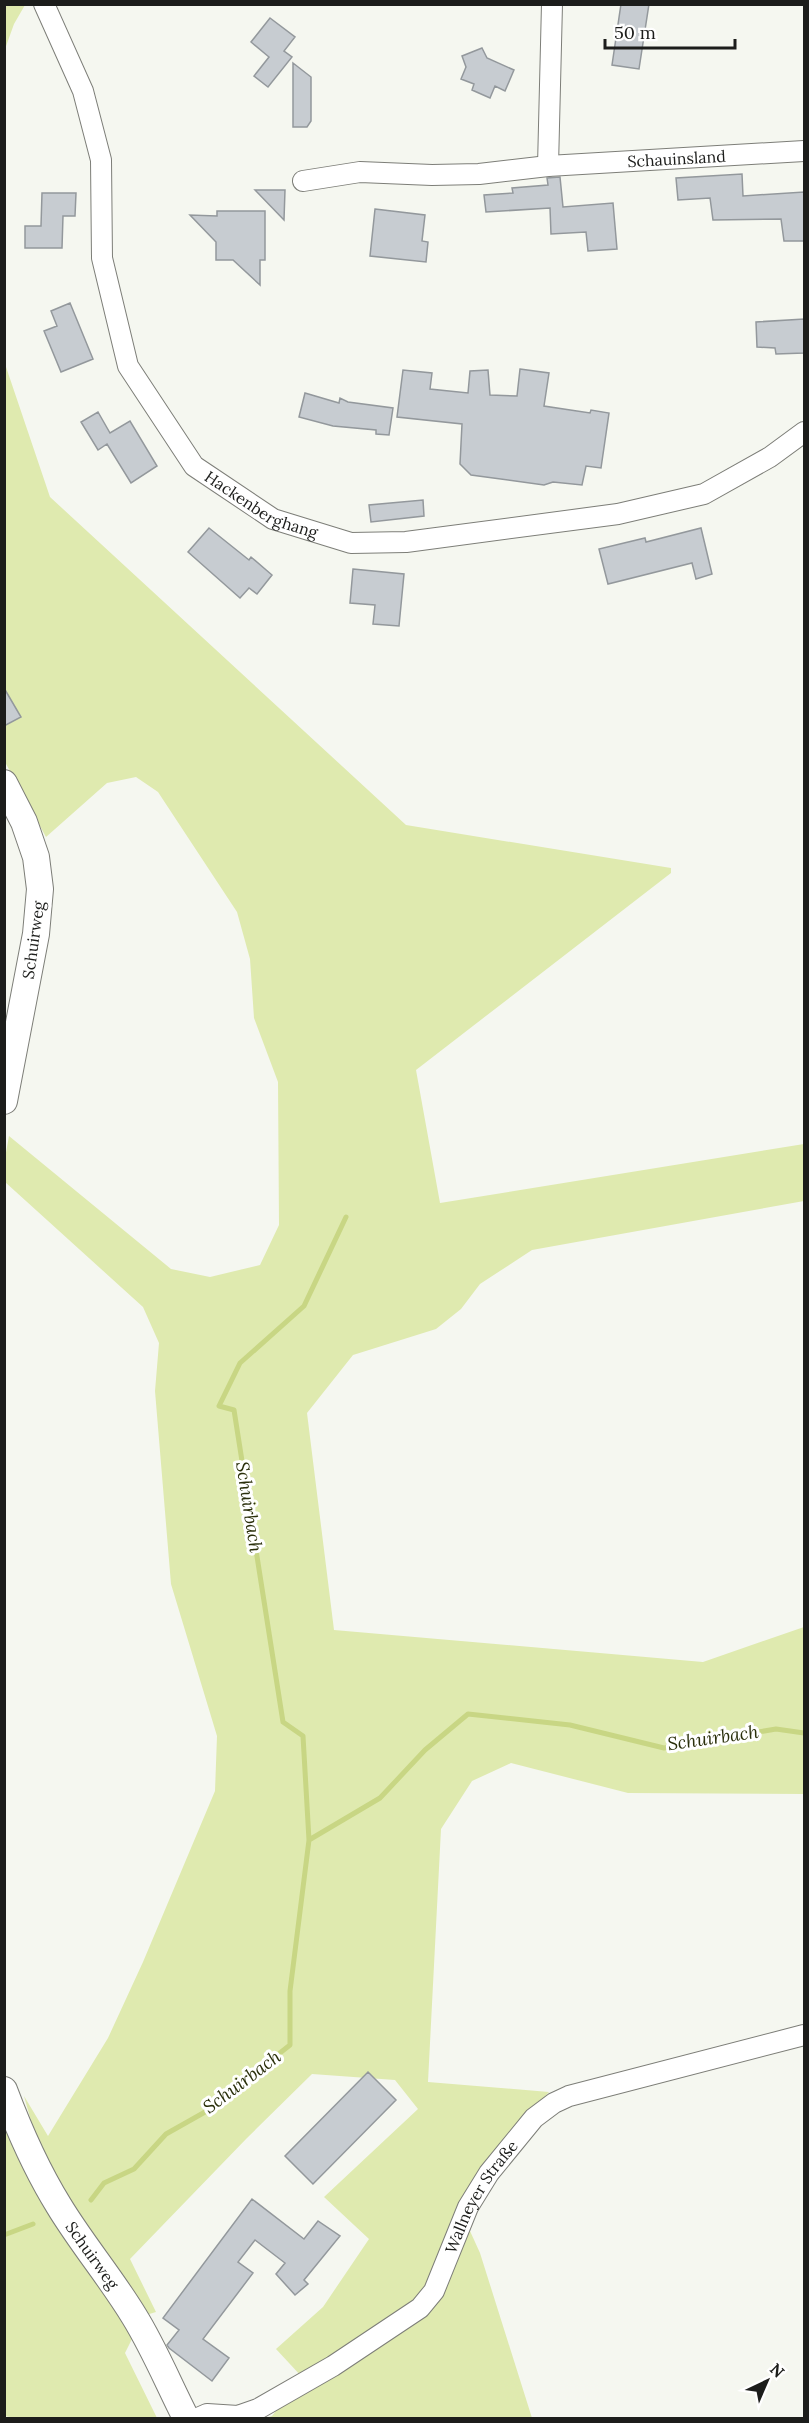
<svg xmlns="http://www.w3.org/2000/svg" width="809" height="2423" font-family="Lora,serif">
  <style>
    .green { fill: #dfeaaf }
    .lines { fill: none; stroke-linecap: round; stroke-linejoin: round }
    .stream { stroke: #c8d684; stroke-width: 5 }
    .building { fill: #c7ccd1; stroke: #93989c; stroke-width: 1.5 }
    .minor-casing { stroke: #7d7e78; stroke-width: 22 }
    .major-casing { stroke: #7d7e78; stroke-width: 28 }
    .minor { stroke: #fff; stroke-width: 20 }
    .major { stroke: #fff; stroke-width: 26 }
    .labels { text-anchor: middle; stroke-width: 6; stroke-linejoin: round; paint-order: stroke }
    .street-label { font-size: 16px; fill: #1c1d1b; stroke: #fff }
    .water-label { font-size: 18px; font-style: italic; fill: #2a2f0b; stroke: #fff }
  </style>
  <rect width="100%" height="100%" fill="#f5f7f0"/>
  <path class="green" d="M5,4L25,5L14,24L5,49Z
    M4,361L50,497L406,825L671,868V873L416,1070L440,1203L804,1144V1201L532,1250L480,1284L461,1309L436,1329L353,1355L307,1413L334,1630L703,1662L804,1627V1794L628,1793L511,1763L472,1781L441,1829L428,2082L549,2092L506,2140L460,2209L480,2253L532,2418H266L272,2416L302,2377L276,2349L323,2307L369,2239L324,2197L418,2109L395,2080L312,2074L247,2138L130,2259L156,2312L146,2315L126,2281L81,2221L38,2146L24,2096L48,2136L108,2038L143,1962L215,1791L217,1736L171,1584L155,1391L159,1343L143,1307L5,1182V1158L9,1136L171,1269L210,1277L260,1265L279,1225L278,1082L254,1018L250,959L237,912L158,792L136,777L107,783L46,837L5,762Z
    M4,2126L36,2191L134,2335L125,2353L157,2418H14L5,2416Z"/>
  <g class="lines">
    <path class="stream" d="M309,1840L380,1798L425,1750L468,1714L570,1725L664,1748L776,1729L804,1733
      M91,2200L104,2183L134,2169L166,2134L205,2112L290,2045V1991L309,1840L303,1736L283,1722L234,1410L219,1406L240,1363L304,1306L346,1217
      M4,2235L33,2224"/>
  </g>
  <path class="building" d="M621,4H649L639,69L612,65Z
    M270,18L295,37L284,51L292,57L268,87L254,76L269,57L251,42Z
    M482,48L487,58L514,70L505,91L495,86L490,98L472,90L474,84L461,79L466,67L462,56Z
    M293,63L311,77V121L307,127H293Z
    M742,174L743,196L804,192V241H784L781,219L713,220L710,198L678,200L676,178Z
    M560,177L563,207L613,203L617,249L588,251L586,232L551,234L550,208L486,212L484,195L513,193L512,188L548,185L547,178Z
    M255,190H285L284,220Z
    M42,193H76L75,216H63L62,248H25V226H41Z
    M375,209L425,215L422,241L428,242L426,262L370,256Z
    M217,211H265V260H260V285L233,260H216V242L190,215L217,216Z
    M70,303L93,359L61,372L44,331L57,326L51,311Z
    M804,319V353L776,354L775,348L757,347L756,322Z
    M520,369L549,373L544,406L590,413L591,410L609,413L601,468L586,466L582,485L553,482L544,485L471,475L460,464L462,424L397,417L403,370L432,373L430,389L468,393L470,371L488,370L490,395L517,396Z
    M305,393L339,403L340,398L348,402L393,408L389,435L376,434V430L333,426L299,417Z
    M98,412L110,433L130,421L157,466L131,483L107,444L98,450L81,422Z
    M423,500L424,516L371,522L369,505Z
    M209,528L249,560L251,557L272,575L257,594L249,588L240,598L188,552Z
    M701,528L712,574L696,579L692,563L608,584L599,549L645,538L646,542Z
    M353,569L404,574L399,626L373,624L375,605L350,603Z
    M4,688L21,717L4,726Z
    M368,2072L396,2100L313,2184L285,2156Z
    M252,2199L304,2239L318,2221L340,2236L304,2280L308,2284L295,2295L276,2274L285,2263L255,2240L238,2262L253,2273L203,2339L229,2358L212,2381L169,2348L167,2345L179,2330L163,2318Z"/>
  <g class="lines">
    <defs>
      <g id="minor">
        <path id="s1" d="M44,4L83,91L101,160L102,258L128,366L194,466L273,519L351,543L406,542L618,514L704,494L770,457L804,432"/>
        <path d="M548,166L552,4"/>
        <path id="s2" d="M303,181L360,172L432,175L479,174L548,166L804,151"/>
        <path id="s3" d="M198,2418L207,2414L238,2416L258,2409L333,2366L420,2308L434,2291L468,2207L489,2173L534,2118L554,2103L569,2096L804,2035"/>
      </g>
      <g id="major">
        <path d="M4,783L24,822L36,857L40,889L36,934L4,1101"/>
        <path id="s4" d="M4,2090C19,2130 36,2169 59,2206C82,2244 111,2278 134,2316C154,2348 169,2385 186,2418"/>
      </g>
    </defs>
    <use href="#minor" class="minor-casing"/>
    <use href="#major" class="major-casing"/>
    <use href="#minor" class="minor"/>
    <use href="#major" class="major"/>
  </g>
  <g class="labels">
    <g class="street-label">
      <text dy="6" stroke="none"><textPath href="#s2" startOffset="375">Schauinsland</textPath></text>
      <text dy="6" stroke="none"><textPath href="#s1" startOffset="574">Hackenberghang</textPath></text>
      <text transform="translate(33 940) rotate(-82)" y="6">Schuirweg</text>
      <text dy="6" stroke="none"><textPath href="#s3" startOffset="381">Wallneyer Straße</textPath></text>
      <text dy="6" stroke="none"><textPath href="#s4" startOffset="188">Schuirweg</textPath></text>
    </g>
    <g class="water-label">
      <text transform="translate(249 1507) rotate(81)" y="6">Schuirbach</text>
      <text transform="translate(713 1738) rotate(-8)" y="6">Schuirbach</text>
      <text transform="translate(242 2082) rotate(-37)" y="6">Schuirbach</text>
    </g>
  </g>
  <rect width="809" height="2423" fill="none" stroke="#1c1d1b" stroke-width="12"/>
  <g transform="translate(767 2381) rotate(44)" stroke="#ffffff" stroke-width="4.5" paint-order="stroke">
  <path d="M0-4.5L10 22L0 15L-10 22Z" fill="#1c1d1b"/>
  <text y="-9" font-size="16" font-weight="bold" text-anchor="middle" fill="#1c1d1b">N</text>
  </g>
  <path d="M605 39v9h130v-9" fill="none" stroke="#1c1d1b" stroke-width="3"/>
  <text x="614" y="39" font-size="18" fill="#1c1d1b" stroke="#ffffff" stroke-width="4.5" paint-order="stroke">50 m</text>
</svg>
